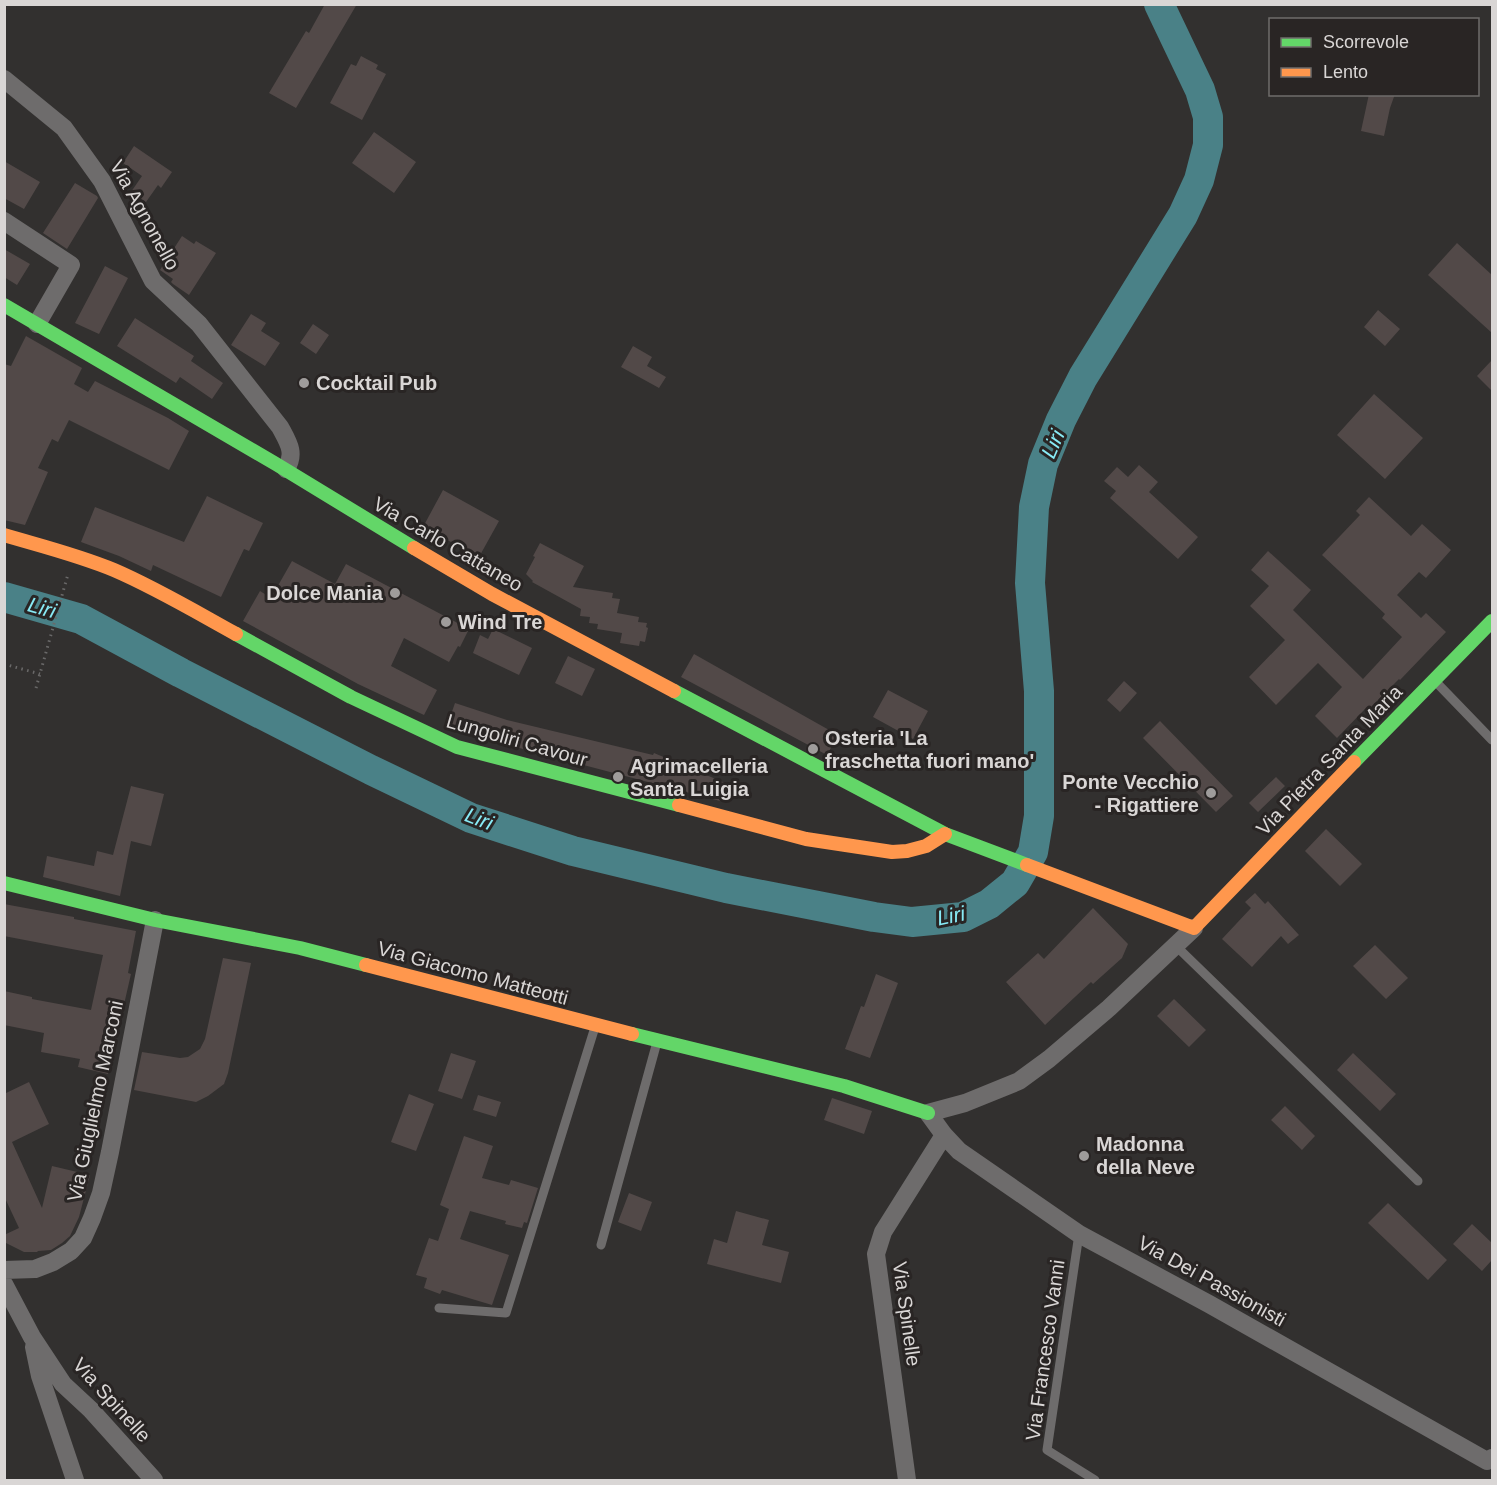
<svg xmlns="http://www.w3.org/2000/svg" width="1497" height="1485" font-family="Arial,sans-serif">
  <style>
    .lines { fill: none; stroke-linecap: round; stroke-linejoin: round }
    .river { stroke: #4a8187; stroke-width: 30 }
    .building { fill: #524948 }
    .path { stroke: #6a6969; stroke-width: 3; stroke-dasharray: 1.5 4.5; stroke-linecap: butt }
    .lane { stroke: #6e6c6c; stroke-width: 9 }
    .street { stroke: #6e6c6c; stroke-width: 18 }
    .fast { stroke: #63d668; stroke-width: 14 }
    .slow { stroke: #ff974d; stroke-width: 14 }
    .poi-dot { fill: #9f9c9b; stroke: #292524; stroke-width: 2 }
    .labels { text-anchor: middle; stroke-width: 6; stroke-linejoin: round; paint-order: stroke }
    .street-label { font-size: 20px; fill: #d9d6d5; stroke: #292524 }
    .poi-label { font-size: 20px; font-weight: bold; fill: #d9d6d5; stroke: #292524; text-anchor: start }
    .water-label { font-size: 21px; font-style: italic; fill: #88ebf6; stroke: #292524 }
  </style>
  <rect width="100%" height="100%" fill="#32302f"/>
  <g class="lines">
    <path class="river" d="M4,597L81,619L181,673L371,770L471,818L573,851L726,888L874,917L912,922L963,917L989,904L1015,883L1033,852L1039,816V691L1030,583L1034,507L1043,464L1061,420L1083,377L1183,215L1199,180L1208,145V117L1200,90L1159,4"/>
  </g>
  <path class="building" d="M325,4H357L296,108L269,93L306,31L309,33Z
    M361,56L378,65L376,69L386,74L362,120L330,103L351,64L356,66Z
    M1369,94H1395L1390,108L1384,136L1361,131Z
    M374,132L416,162L394,193L352,163Z
    M134,146L172,172L161,188L158,185L146,202L131,192L142,176L123,163Z
    M4,161L40,182L24,209L4,198Z
    M75,183L97,196L98,198L67,249L43,233Z
    M182,236L194,244L196,241L216,253L189,295L173,284L171,282L173,279L160,270Z
    M1457,243L1492,275V333L1428,275Z
    M4,249L30,264L17,285L4,277Z
    M105,266L128,278L99,334L75,323Z
    M1378,310L1400,329L1385,346L1364,327Z
    M251,314L266,323L261,331L280,343L265,366L231,345Z
    M135,318L194,356L191,361L223,383L212,399L180,377L176,383L117,346Z
    M313,324L329,335L316,354L300,343Z
    M26,336L82,368L74,384L88,392L95,381L168,418L189,431L169,470L69,420L58,442L52,439L38,468L48,472L25,525L4,520V364L11,366Z
    M633,346L652,357L647,366L666,377L659,388L621,367Z
    M1492,360V391L1477,376Z
    M1374,394L1423,438L1385,479L1337,435Z
    M1139,465L1158,482L1149,492L1198,537L1178,559L1110,498L1116,491L1104,481L1117,467L1128,477Z
    M443,490L499,521L479,557L423,527Z
    M207,496L263,523L249,551L244,549L221,597L153,565L151,571L119,556L81,542L95,507L184,542Z
    M1369,497L1411,536L1422,524L1451,550L1426,578L1419,572L1397,595L1421,618L1426,613L1446,632L1400,680L1399,679L1367,711L1365,709L1337,738L1315,716L1342,687L1318,663L1276,705L1249,677L1285,640L1250,606L1269,586L1251,570L1268,551L1311,590L1293,610L1363,679L1402,637L1382,618L1385,614L1322,555L1360,515L1356,511Z
    M540,543L584,566L573,587L613,593L612,598L620,599L617,613L639,617L638,622L647,623L646,627L648,628L645,642L640,641L639,646L620,643L622,633L597,629L598,624L589,623L590,617L580,616L581,609L532,582L533,581L526,574L535,557L533,556Z
    M292,561L335,584L346,564L469,629L460,647L458,646L449,662L404,638L391,666L437,690L424,715L358,684L243,621L260,591L271,598Z
    M493,629L532,648L519,675L473,653L480,635L488,639Z
    M694,654L838,735L827,755L681,677Z
    M568,656L595,669L582,696L555,683Z
    M1124,681L1137,693L1120,712L1107,700Z
    M888,690L928,711L913,739L873,717Z
    M455,703L507,720L653,755L654,753L730,785L724,802L462,733L447,726Z
    M1160,721L1233,796L1216,812L1143,738Z
    M1276,777L1285,786L1258,812L1249,803Z
    M131,786L164,794L151,846L131,841L120,896L43,877L47,856L94,866L97,851L113,855Z
    M1326,829L1362,864L1340,886L1305,851Z
    M1255,893L1265,904L1268,901L1299,935L1288,944L1281,936L1252,967L1222,939L1251,908L1245,902Z
    M4,904L74,917V919L136,931L128,973L131,974L108,1074L78,1067L80,1059L41,1052L44,1033L4,1025V991L32,997V999L91,1010L103,955L4,936Z
    M1093,908L1128,944L1122,958L1093,984L1091,982L1045,1025L1006,982L1038,953L1044,959Z
    M1375,945L1408,978L1386,999L1353,966Z
    M223,958L251,963L228,1073L224,1084L208,1096L196,1102L134,1090L142,1052L180,1058L188,1057L200,1049L205,1039Z
    M876,974L898,983L870,1058L845,1049L861,1006L864,1007Z
    M1174,999L1206,1030L1189,1047L1157,1016Z
    M451,1053L476,1061L462,1099L438,1091Z
    M1353,1053L1396,1094L1380,1111L1337,1070Z
    M29,1082L49,1124L12,1142L42,1208L52,1166L90,1175L79,1217L70,1236L62,1243L51,1250L38,1251L37,1252H24L4,1242V1235L19,1228L4,1196V1094Z
    M409,1094L434,1104L416,1151L391,1142Z
    M478,1095L501,1102L496,1117L473,1110Z
    M832,1098L872,1111L864,1134L824,1120Z
    M1285,1106L1315,1136L1302,1150L1271,1120Z
    M464,1136L493,1146L482,1178L509,1185L511,1180L538,1188L527,1223L524,1222L522,1228L505,1224L506,1221L470,1211L460,1239L509,1255L492,1305L442,1290L440,1294L424,1288L427,1278L416,1275L429,1238L438,1241L449,1209L440,1205Z
    M629,1193L652,1202L641,1231L618,1222Z
    M1388,1203L1447,1260L1428,1280L1368,1223Z
    M736,1211L769,1220L762,1245L789,1252L781,1283L707,1264L714,1239L727,1243Z
    M1472,1224L1492,1243V1260L1482,1271L1453,1244Z"/>
  <g class="lines">
    <path class="path" d="M4,664L40,674
      M36,688L68,574"/>
    <path class="lane" d="M1435,681L1492,740
      M1176,946L1418,1181
      M1079,1234L1047,1450L1095,1480
      M601,1245L657,1042
      M439,1308L506,1313L595,1027"/>
    <path class="street" d="M4,79L64,128L102,181L153,281L199,324L280,427C288,442 296,453 286,469
      M4,221L71,265L37,324
      M1194,928L1109,1008L1049,1059L1019,1081L965,1103L928,1113L944,1135L959,1151L1079,1234L1209,1304L1487,1461L1492,1458
      M4,1270L35,1269L53,1262L71,1251L83,1238L92,1218L101,1193L110,1152L155,920
      M4,1284L32,1337L63,1384L91,1410L154,1480
      M34,1347L40,1376L75,1480
      M907,1480L876,1254L883,1232L944,1135"/>
    <path class="fast" d="M4,305L276,464L414,548
      M236,634L351,697L457,747L679,805
      M674,691L945,834L1027,865
      M1354,762L1492,621
      M4,883L155,920L300,948L366,965
      M632,1034L844,1086L928,1113"/>
    <path class="slow" d="M4,535C41,546 78,555 114,570C156,588 196,612 236,634
      M414,548L492,594L674,691
      M679,805L806,839L892,852L907,851L926,846L945,834
      M1027,865L1194,928L1354,762
      M366,965L632,1034"/>
  </g>
  <g class="poi-dot">
    <circle cx="304" cy="383" r="6"/>
    <circle cx="395" cy="593" r="6"/>
    <circle cx="446" cy="622" r="6"/>
    <circle cx="813" cy="749" r="6"/>
    <circle cx="618" cy="777" r="6"/>
    <circle cx="1211" cy="793" r="6"/>
    <circle cx="1084" cy="1156" r="6"/>
  </g>
  <g class="labels">
    <g class="street-label">
      <text transform="translate(145 215) rotate(61)" y="7">Via Agnonello</text>
      <text transform="translate(448 544) rotate(30)" y="7">Via Carlo Cattaneo</text>
      <text transform="translate(517 740) rotate(16)" y="7">Lungoliri Cavour</text>
      <text transform="translate(1329 760) rotate(-46)" y="7">Via Pietra Santa Maria</text>
      <text transform="translate(473 973) rotate(15)" y="7">Via Giacomo Matteotti</text>
      <text transform="translate(95 1101) rotate(-78)" y="7">Via Giuglielmo Marconi</text>
      <text transform="translate(1212 1281) rotate(29)" y="7">Via Dei Passionisti</text>
      <text transform="translate(907 1314) rotate(82)" y="7">Via Spinelle</text>
      <text transform="translate(1045 1350) rotate(-82)" y="7">Via Francesco Vanni</text>
      <text transform="translate(112 1400) rotate(48)" y="7">Via Spinelle</text>
    </g>
    <g class="poi-label">
      <text x="316" y="390">Cocktail Pub</text>
      <text x="383" y="600" text-anchor="end">Dolce Mania</text>
      <text x="458" y="629">Wind Tre</text>
      <text x="825" y="745">Osteria 'La<tspan x="825" dy="23">fraschetta fuori mano'</tspan></text>
      <text x="630" y="773">Agrimacelleria<tspan x="630" dy="23">Santa Luigia</tspan></text>
      <text x="1199" y="789" text-anchor="end">Ponte Vecchio<tspan x="1199" dy="23">- Rigattiere</tspan></text>
      <text x="1096" y="1151">Madonna<tspan x="1096" dy="23">della Neve</tspan></text>
    </g>
    <g class="water-label">
      <text transform="translate(1053 444) rotate(-66)" y="7">Liri</text>
      <text transform="translate(42 608) rotate(16)" y="7">Liri</text>
      <text transform="translate(479 819) rotate(21)" y="7">Liri</text>
      <text transform="translate(951 916) rotate(-11)" y="7">Liri</text>
    </g>
  </g>
  <rect width="1497" height="1485" fill="none" stroke="#d9d6d5" stroke-width="12"/>
  <rect x="1269" y="18" width="210" height="78" fill="#292524" stroke="#6f6c6b" stroke-width="1.5"/>
  <rect x="1281" y="38" width="30" height="9" fill="#63d668" stroke="#6f6c6b" stroke-width="1.5"/>
  <text x="1323" y="48" font-size="18" fill="#d9d6d5">Scorrevole</text>
  <rect x="1281" y="68" width="30" height="9" fill="#ff974d" stroke="#6f6c6b" stroke-width="1.5"/>
  <text x="1323" y="78" font-size="18" fill="#d9d6d5">Lento</text>
</svg>
